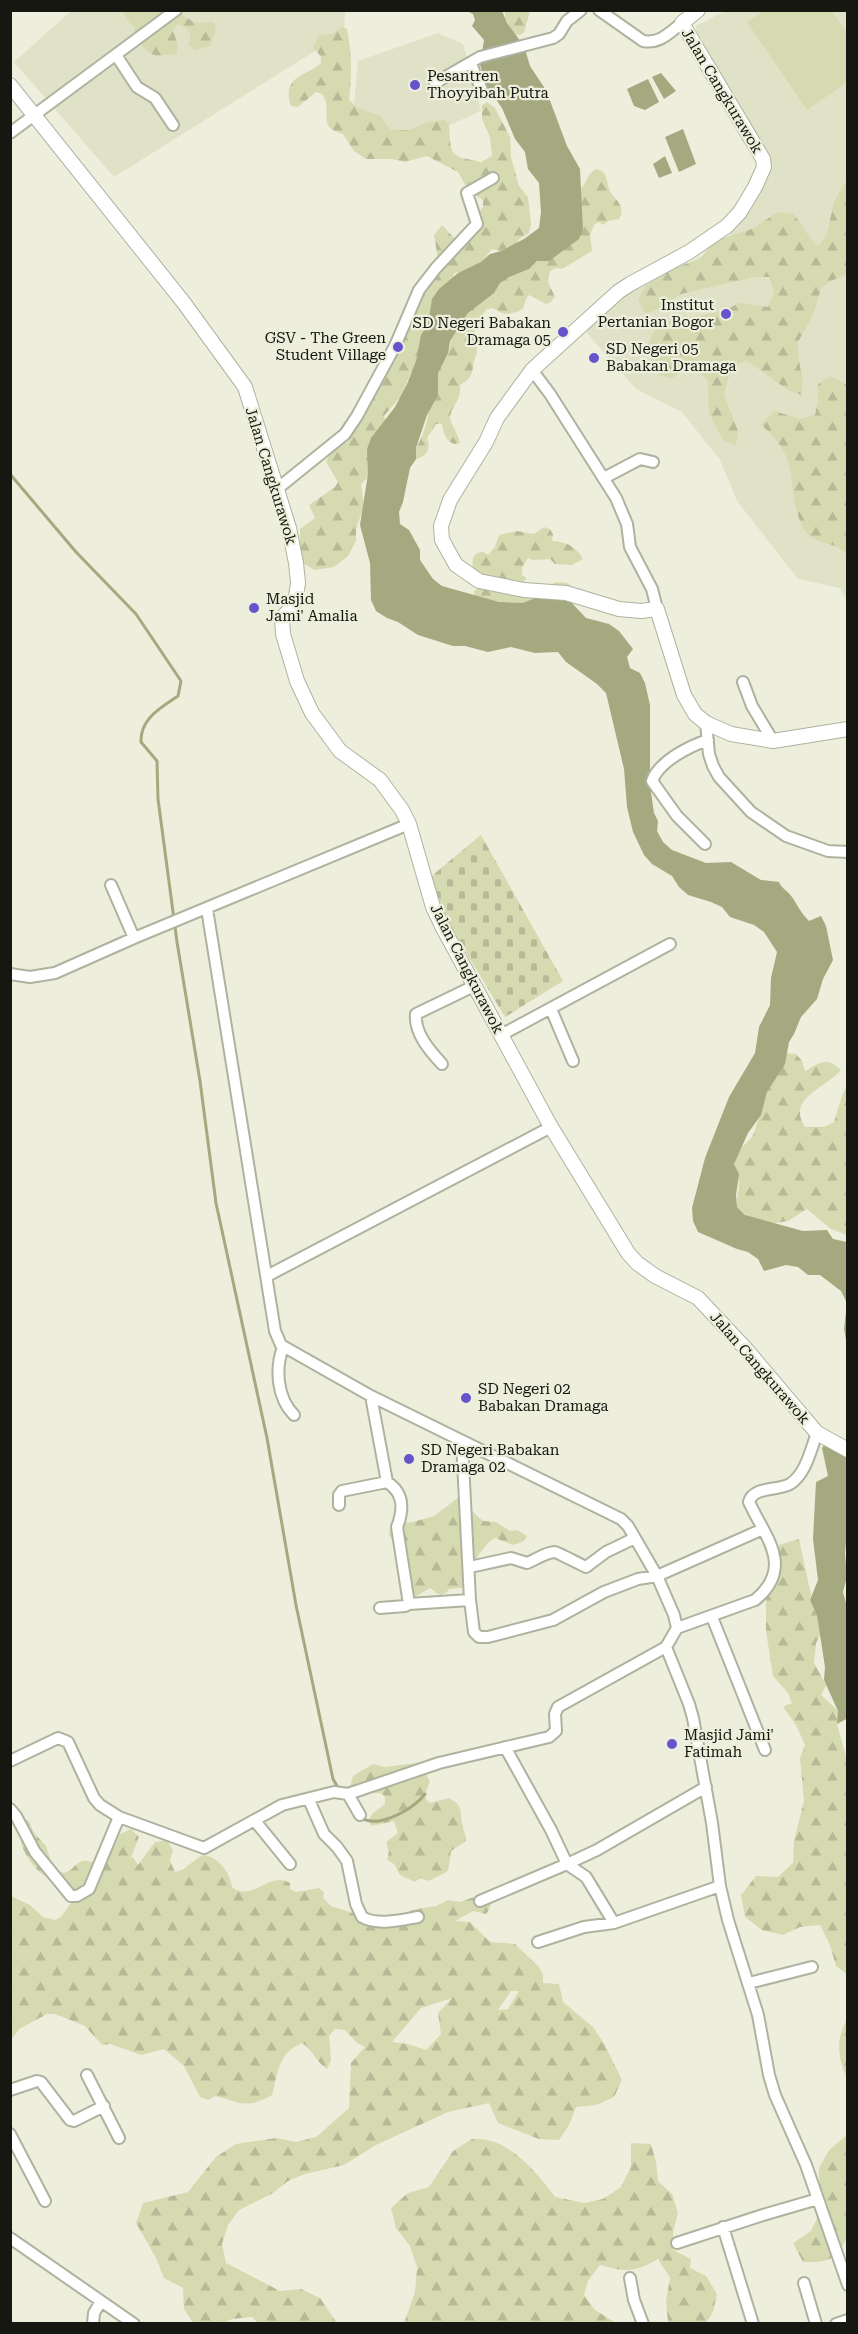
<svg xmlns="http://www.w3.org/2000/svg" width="858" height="2334" font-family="'Roboto Serif',serif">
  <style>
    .built { fill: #e0e2c8 }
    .forest { fill: url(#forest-firs); fill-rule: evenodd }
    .cemetery { fill: url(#cemetery-stones) }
    .garden { fill: #d6dab0 }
    .water { fill: #a5a97f }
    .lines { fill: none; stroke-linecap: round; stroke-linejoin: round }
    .stream { stroke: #a5a97f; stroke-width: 3 }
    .minor-casing { stroke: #b0b2a0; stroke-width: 14 }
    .tertiary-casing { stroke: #b0b2a0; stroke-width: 16 }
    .minor { stroke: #fff; stroke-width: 10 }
    .tertiary { stroke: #fff; stroke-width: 14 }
    .poi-dot { fill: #6753cc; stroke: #edefdc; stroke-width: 2 }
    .labels { text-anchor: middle; stroke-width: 4.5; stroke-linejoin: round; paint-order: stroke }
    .poi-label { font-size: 15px; fill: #161710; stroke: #edefdc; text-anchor: start }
    .street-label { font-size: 15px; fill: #161710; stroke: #edefdc }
  </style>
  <defs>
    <pattern id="forest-firs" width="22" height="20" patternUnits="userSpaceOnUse" patternTransform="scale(1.5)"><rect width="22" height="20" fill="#d6dab0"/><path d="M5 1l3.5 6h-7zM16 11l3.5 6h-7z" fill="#b7ba96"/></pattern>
    <pattern id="cemetery-stones" width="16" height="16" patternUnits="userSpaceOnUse" patternTransform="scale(1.5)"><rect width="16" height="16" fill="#d6dab0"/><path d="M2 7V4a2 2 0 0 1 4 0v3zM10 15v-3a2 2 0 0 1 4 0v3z" fill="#b7ba96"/></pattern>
  </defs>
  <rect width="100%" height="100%" fill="#edefdc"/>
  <path class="built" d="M71,11H345L344,33L114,177L14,62Z
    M725,11H847V600L840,588L798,579L737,501L720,460L682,412L636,389L586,332L621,297L723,245L761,190L767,154L694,40L696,26Z
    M438,33L463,44L481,111L432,133H370L354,104L358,61Z"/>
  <path class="forest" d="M121,11H182V15L196,23L214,22L216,30L210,46L195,50L188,45L191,35L186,28L178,24L173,30L178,46L176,55C168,53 159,58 152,54C145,51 140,42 134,37L135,28Z
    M505,11H530L524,33L519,35L513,34L505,18Z
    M342,27L347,29C352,54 352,76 349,100L358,108L380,116L391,130H410L427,122L445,120L449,124C451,158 449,155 481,162L492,156L490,137L482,119V105L487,102L495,108L510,137L511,157L519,186L528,197L531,225L529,233L519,239L516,244L501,251L492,249L475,270L454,273L451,285L429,319L419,365L411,372L401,396L384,416L387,428L372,473L361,484L364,506L356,529V541L348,556L334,567L315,570L304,564L300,549V529L315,518L309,505L335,487L338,482L326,462L334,444L347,443L368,409L403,332L413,323L414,297L438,260L434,235L442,225L455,239L460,236L483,207V200L468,190L458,172L427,156L405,162L392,159H366L354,151L343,134C315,127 334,111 322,94L316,92L298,107L291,106C280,75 310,75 321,63V57L313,47L319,35L331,34Z
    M596,169C610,172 605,183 611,193C618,202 626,208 619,219L608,221L603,225L599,222L594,225L590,235L592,251L562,269L556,268L550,271L548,282L555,297L551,302L546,304L529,295L526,299L523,309C510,315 505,316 493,308L487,309L480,318L481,324C467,338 477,337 477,353C469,369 478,375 460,385C461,402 453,403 450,417C449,421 459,435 460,443L454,444C445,440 444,434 442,424H436L427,438C432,452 424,458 411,460C416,448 424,434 427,421C432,400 428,360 450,347C450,333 461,325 468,313L573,197C586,188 586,174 596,169Z
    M847,179V274L831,281L821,289L813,315L798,342V355L803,382L801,395L788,390L746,360L735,367L728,379L724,394L738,431L736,445L723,440L709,413L708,381L697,371H683L672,378L658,375L651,362L648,346L653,332L666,323L726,310L739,303L768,307L774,293L770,277H755L681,294L658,309L645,314L638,300L645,286L671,269L700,259L710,246L723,238L752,229L778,212L793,214C803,224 807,237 818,246L827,234L834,202Z
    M831,376L847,385V556C836,539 816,547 805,531C782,492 806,461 761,425L774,411L800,419L815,415L818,400V384Z
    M544,527L550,529L553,534L552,541C565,541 577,547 583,559L572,565L555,564L550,559L533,560L528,558L522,568V575L527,578L516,589L546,587L556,582L568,583L577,592L574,602L568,606L532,610L474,597V591L478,588L479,582L472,574L473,557L477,553L483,552L488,555L495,547L499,535L517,531L534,534Z
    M782,1053L796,1054L802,1061L805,1071C821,1062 826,1056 841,1070C825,1089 786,1098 805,1127H824L834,1122L843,1093L847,1086V1235L831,1229L807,1209L788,1221L758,1226L737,1207C736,1199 739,1192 739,1184C739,1176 733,1169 735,1161C739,1144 748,1145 753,1135C756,1129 760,1112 763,1103L760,1095Z
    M459,1497L479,1518L484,1521L496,1522L510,1531L517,1530L527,1536L524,1541L513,1545L495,1538C483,1543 466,1575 462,1588L449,1589L446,1593L440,1595L430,1588L415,1597L409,1595L396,1546L389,1535L391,1523L396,1519L409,1523L434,1516Z
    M799,1539L811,1595L810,1600L816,1610L821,1633L816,1643L814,1663L826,1685L821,1695L838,1711L837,1724L847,1760V1974L836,1966L830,1945L820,1925L800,1927L783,1935L762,1930L745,1917L741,1895L756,1876L778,1877L793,1863L794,1841L804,1801L800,1758L805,1745L796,1725L783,1707L792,1703L788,1693L773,1676L766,1631V1581L775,1569L779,1545Z
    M416,1763L421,1766L430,1781L425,1794L426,1799L430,1803L449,1798C465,1807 459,1813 463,1827C464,1833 466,1835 466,1841L451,1851L448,1871L429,1881L420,1878L415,1882L400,1875L394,1864L387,1860L389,1851L386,1842L398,1833L394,1821L371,1826L369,1820L372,1814L385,1804V1797L381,1793H371L358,1798L353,1796L349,1791L353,1776L373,1764L385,1767Z
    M23,1819L29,1821L34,1833L46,1846L53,1868L64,1873C76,1870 77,1857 90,1862L96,1860L103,1849L115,1846L120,1834L131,1829L139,1837L131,1858L133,1857L138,1865L155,1842L167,1840L173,1850L170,1861L175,1872L182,1870L202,1855C218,1856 230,1872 232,1887C252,1903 270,1870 290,1883V1889L296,1892L319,1888L324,1892L323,1898L331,1906L377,1921L396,1920L411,1910L436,1906L448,1900L460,1902L485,1893C493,1899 492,1907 486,1914L473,1911L455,1921L470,1922L490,1942L515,1944L539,1967L543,1975V1983L559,1984L563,2002L593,2027L605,2045L622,2080L614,2097L596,2105L576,2107L569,2125L559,2140L539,2139L498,2123L489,2103L448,2112L376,2145L344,2165L305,2174L288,2181L273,2193L239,2210L228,2225L222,2244L226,2263L280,2291L301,2289L320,2298L337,2323H258L252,2317L232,2319L224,2323H193L184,2309L183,2288L164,2278L156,2258L136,2223L143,2203L188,2192L216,2157L236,2144L277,2138L296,2142L316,2137L349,2108L351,2063L365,2047L357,2043L345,2030L335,2029L329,2036L331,2060L327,2069C316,2062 313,2050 302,2043C278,2053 278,2073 272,2095C245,2110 241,2102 215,2096L208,2100L200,2097L184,2066L164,2049L141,2055L110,2044L102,2045L85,2026L55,2014H47L19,2029L11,2040V1896L30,1905L43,1917L55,1920L61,1917L71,1903C68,1884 54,1884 42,1874C28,1863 12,1835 23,1819ZM511,1991H519L508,2009L498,2010ZM452,1998L438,2013L441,2034L426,2050L408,2044L392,2042L421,2008Z
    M847,2019V2079C838,2057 835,2041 847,2019Z
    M847,2135V2238C835,2260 828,2263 803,2262L793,2243L811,2231L820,2212L819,2168L829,2150Z
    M472,2139C478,2139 485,2139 491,2141C515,2147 541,2177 555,2197L584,2203L603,2199L621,2187L631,2167V2143L651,2144L656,2162L658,2181L672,2194L678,2213L673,2232V2250L691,2259L690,2268L706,2276L717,2294L713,2312L706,2323L668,2322L666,2301L670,2278L658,2259C634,2273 626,2272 600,2265L588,2281L584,2295L595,2310L613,2321L614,2323H404L415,2292L417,2267L410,2246L396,2228L391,2208L408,2193L429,2187L453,2151Z"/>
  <path class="cemetery" d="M481,835L563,981L505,1017L444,916L428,879Z"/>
  <path class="garden" d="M764,11H832L847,33V82L807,110L747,22Z"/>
  <path class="water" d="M467,11H502L507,23L524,46L530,66L546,90L567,146L580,169L583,230L579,239L549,261H537L529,269L509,277L500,283L494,293L468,313L450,341L448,353L438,373V395L427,415L416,448V459L410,468L403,502L399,512L400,524L409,530L420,550V560L433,579L442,586L499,602L523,603L535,598L570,601L586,618L609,624L619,631L633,649L627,657L630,668L640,673L645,683L650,705V785L654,813L658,821L657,831L663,842L672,850L706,863L731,862L761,880L779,882C782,889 788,891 792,897C798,906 801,913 809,921L821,916L826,926L833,960L823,979L817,999L801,1017L794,1034L789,1042L785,1064L767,1092L761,1115L748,1133L734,1164L739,1174L736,1195L737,1207L745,1215L803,1231L827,1230L833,1239L847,1242V1346L844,1329L847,1303L841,1291L820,1275H808L798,1267L786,1265L764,1271L758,1259L748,1252L737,1249L698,1232L693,1221L692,1208L705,1158L729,1097L755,1053L759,1027L770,1005L771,978L777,952L764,932L754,925L730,917L722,907L711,902L688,895L679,887L672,876L652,864L644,855L633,832L627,807L624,769L606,693L597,684L566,662L558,652L535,653L511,647L488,652L465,646H453L418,635L398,622L387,618L376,611L371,600L370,563L360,525L368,474L367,449L371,438L395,407L407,384L416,361L421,335L428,324L432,299L439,289L458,273L481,262L490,254L501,251L524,239L539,228L541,212L539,183L528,169L525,152L515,139L502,108L488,88L480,65L484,40L472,26L475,20L473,14Z
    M661,73L676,91L664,99L652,77Z
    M648,79L659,102L645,110L634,106L627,89Z
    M683,129L696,164L679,172L665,137Z
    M665,156L672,173L659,178L653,164Z
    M827,1441L848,1452V1523L845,1553L847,1577L843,1592L848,1610V1718L837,1724L838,1711L824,1680L825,1667L817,1615L810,1600L818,1580L813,1539L816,1482L828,1476L822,1448Z"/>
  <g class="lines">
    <path class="stream" d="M10,474L76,552L136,614L181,681L178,696C160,708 140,719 141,742L157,761L158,799L177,942L200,1081L216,1203L267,1438L296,1605L333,1779L340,1791
      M360,1818C365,1820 373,1822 379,1821C395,1818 415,1807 425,1794"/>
    <defs>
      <path id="minor" d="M599,10L643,41C660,44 669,33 682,23
        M116,55L137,87L155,98L173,125
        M471,64L483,93
        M435,83L480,57L553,38L559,34L567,21L581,10
        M10,133L176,10
        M532,370L550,394L616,498L627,524L630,547L652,589L657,609
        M604,478L640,459L653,462
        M277,489L345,434L357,416L395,346L419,290L436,268L477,224L467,193L493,178
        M743,682L752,706L773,741
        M706,723L709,754L713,766L719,777L751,812L786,836L828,851L848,852
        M705,844L677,816L652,781C659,761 690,746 708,740
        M111,885L134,938
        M207,909L275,1331L281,1345L371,1396L621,1519L628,1526L657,1576L674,1615L677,1628L666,1647L689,1704L693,1718L712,1823L720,1886L728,1920L758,2015L769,2075L775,2095L806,2165L848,2285
        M10,974L30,977L55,973L134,938L409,824
        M551,1009L573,1061
        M501,1035L670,944
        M442,1064C430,1051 414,1033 416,1014L474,986
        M267,1276L551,1127
        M283,1347C275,1369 277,1398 294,1415
        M371,1396L387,1482C404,1493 404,1509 397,1527L409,1604
        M339,1505V1495L342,1491L387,1482
        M470,1567L511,1558L527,1563C535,1560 546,1552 555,1552C557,1552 581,1565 586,1567L606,1552L635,1538
        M470,1600L474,1632L479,1637H488L553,1620L604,1592L638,1579L657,1576L763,1529
        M380,1608L405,1606L409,1604L470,1600L462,1442
        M712,1617L765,1750
        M677,1628L755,1600C795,1567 765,1537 749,1502C753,1486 778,1491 790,1484C806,1474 811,1449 817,1433
        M10,1761L58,1738L68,1742L94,1798L100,1805L119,1817L204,1848L282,1805L334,1792L348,1794L439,1763L549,1737L556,1731L555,1714L558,1707L666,1647
        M348,1794L360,1815
        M309,1800L324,1834L337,1847L347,1861L356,1904L362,1917C378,1926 401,1920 418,1917
        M10,1809L16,1816L35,1852L71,1896H77L89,1889L119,1817
        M255,1821L290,1864
        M567,1864L597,1850L706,1787
        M567,1864L586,1877L614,1923
        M480,1901L567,1864L551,1830L505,1747
        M538,1942L584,1927L614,1923L720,1886
        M749,1983L812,1967
        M87,2075L119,2138
        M10,2090L37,2081L41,2082L70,2120L74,2121L104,2106
        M10,2134L45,2201
        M723,2227L753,2324
        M10,2238L134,2324
        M677,2243L763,2215L818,2199
        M630,2278L634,2300L643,2324
        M804,2283L816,2324
        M93,2324L94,2313L101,2301
        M836,2324L848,2320"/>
      <path id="tertiary" d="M698,10L682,23L763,159L764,167L755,187L740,212L727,226L689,252L630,284L618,292L532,370L497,418L486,442L450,500L441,526L442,540L456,565L479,581L524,590L566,593L619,609L641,611L657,609L684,695L695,714L706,723L731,734L773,741L848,729
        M10,85L184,303L245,387L289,528L296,563L298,583L296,596L292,607L282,618L283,634L297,681L312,713L340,751L380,780L402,810L409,824L433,907L443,928L551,1127L628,1253L637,1263L655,1276L698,1298L745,1348L817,1433L848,1450"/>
    </defs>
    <use href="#minor" class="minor-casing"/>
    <use href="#tertiary" class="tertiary-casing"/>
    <use href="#minor" class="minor"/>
    <use href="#tertiary" class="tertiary"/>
  </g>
  <g class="poi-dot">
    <circle cx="415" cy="85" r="6"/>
    <circle cx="726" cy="314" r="6"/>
    <circle cx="563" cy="332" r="6"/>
    <circle cx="398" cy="347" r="6"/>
    <circle cx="594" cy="358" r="6"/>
    <circle cx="254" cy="608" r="6"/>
    <circle cx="466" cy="1398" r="6"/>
    <circle cx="409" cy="1459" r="6"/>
    <circle cx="672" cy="1744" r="6"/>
  </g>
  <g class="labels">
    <g class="poi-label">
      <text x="427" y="81">Pesantren<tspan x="427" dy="17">Thoyyibah Putra</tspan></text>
      <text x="714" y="310" text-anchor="end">Institut<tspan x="714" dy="17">Pertanian Bogor</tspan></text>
      <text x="551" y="328" text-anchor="end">SD Negeri Babakan<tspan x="551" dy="17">Dramaga 05</tspan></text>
      <text x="386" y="343" text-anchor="end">GSV - The Green<tspan x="386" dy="17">Student Village</tspan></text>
      <text x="606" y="354">SD Negeri 05<tspan x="606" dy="17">Babakan Dramaga</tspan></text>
      <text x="266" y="604">Masjid<tspan x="266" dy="17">Jami' Amalia</tspan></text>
      <text x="478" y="1394">SD Negeri 02<tspan x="478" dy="17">Babakan Dramaga</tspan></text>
      <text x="421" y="1455">SD Negeri Babakan<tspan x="421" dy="17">Dramaga 02</tspan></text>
      <text x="684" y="1740">Masjid Jami'<tspan x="684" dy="17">Fatimah</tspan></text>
    </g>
    <g class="street-label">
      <text transform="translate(722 91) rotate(59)" y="5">Jalan Cangkurawok</text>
      <text transform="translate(271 476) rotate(73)" y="5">Jalan Cangkurawok</text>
      <text transform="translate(467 969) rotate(63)" y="5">Jalan Cangkurawok</text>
      <text transform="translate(760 1368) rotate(49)" y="5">Jalan Cangkurawok</text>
    </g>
  </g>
  <rect width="858" height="2334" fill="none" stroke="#161710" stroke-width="24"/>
</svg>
